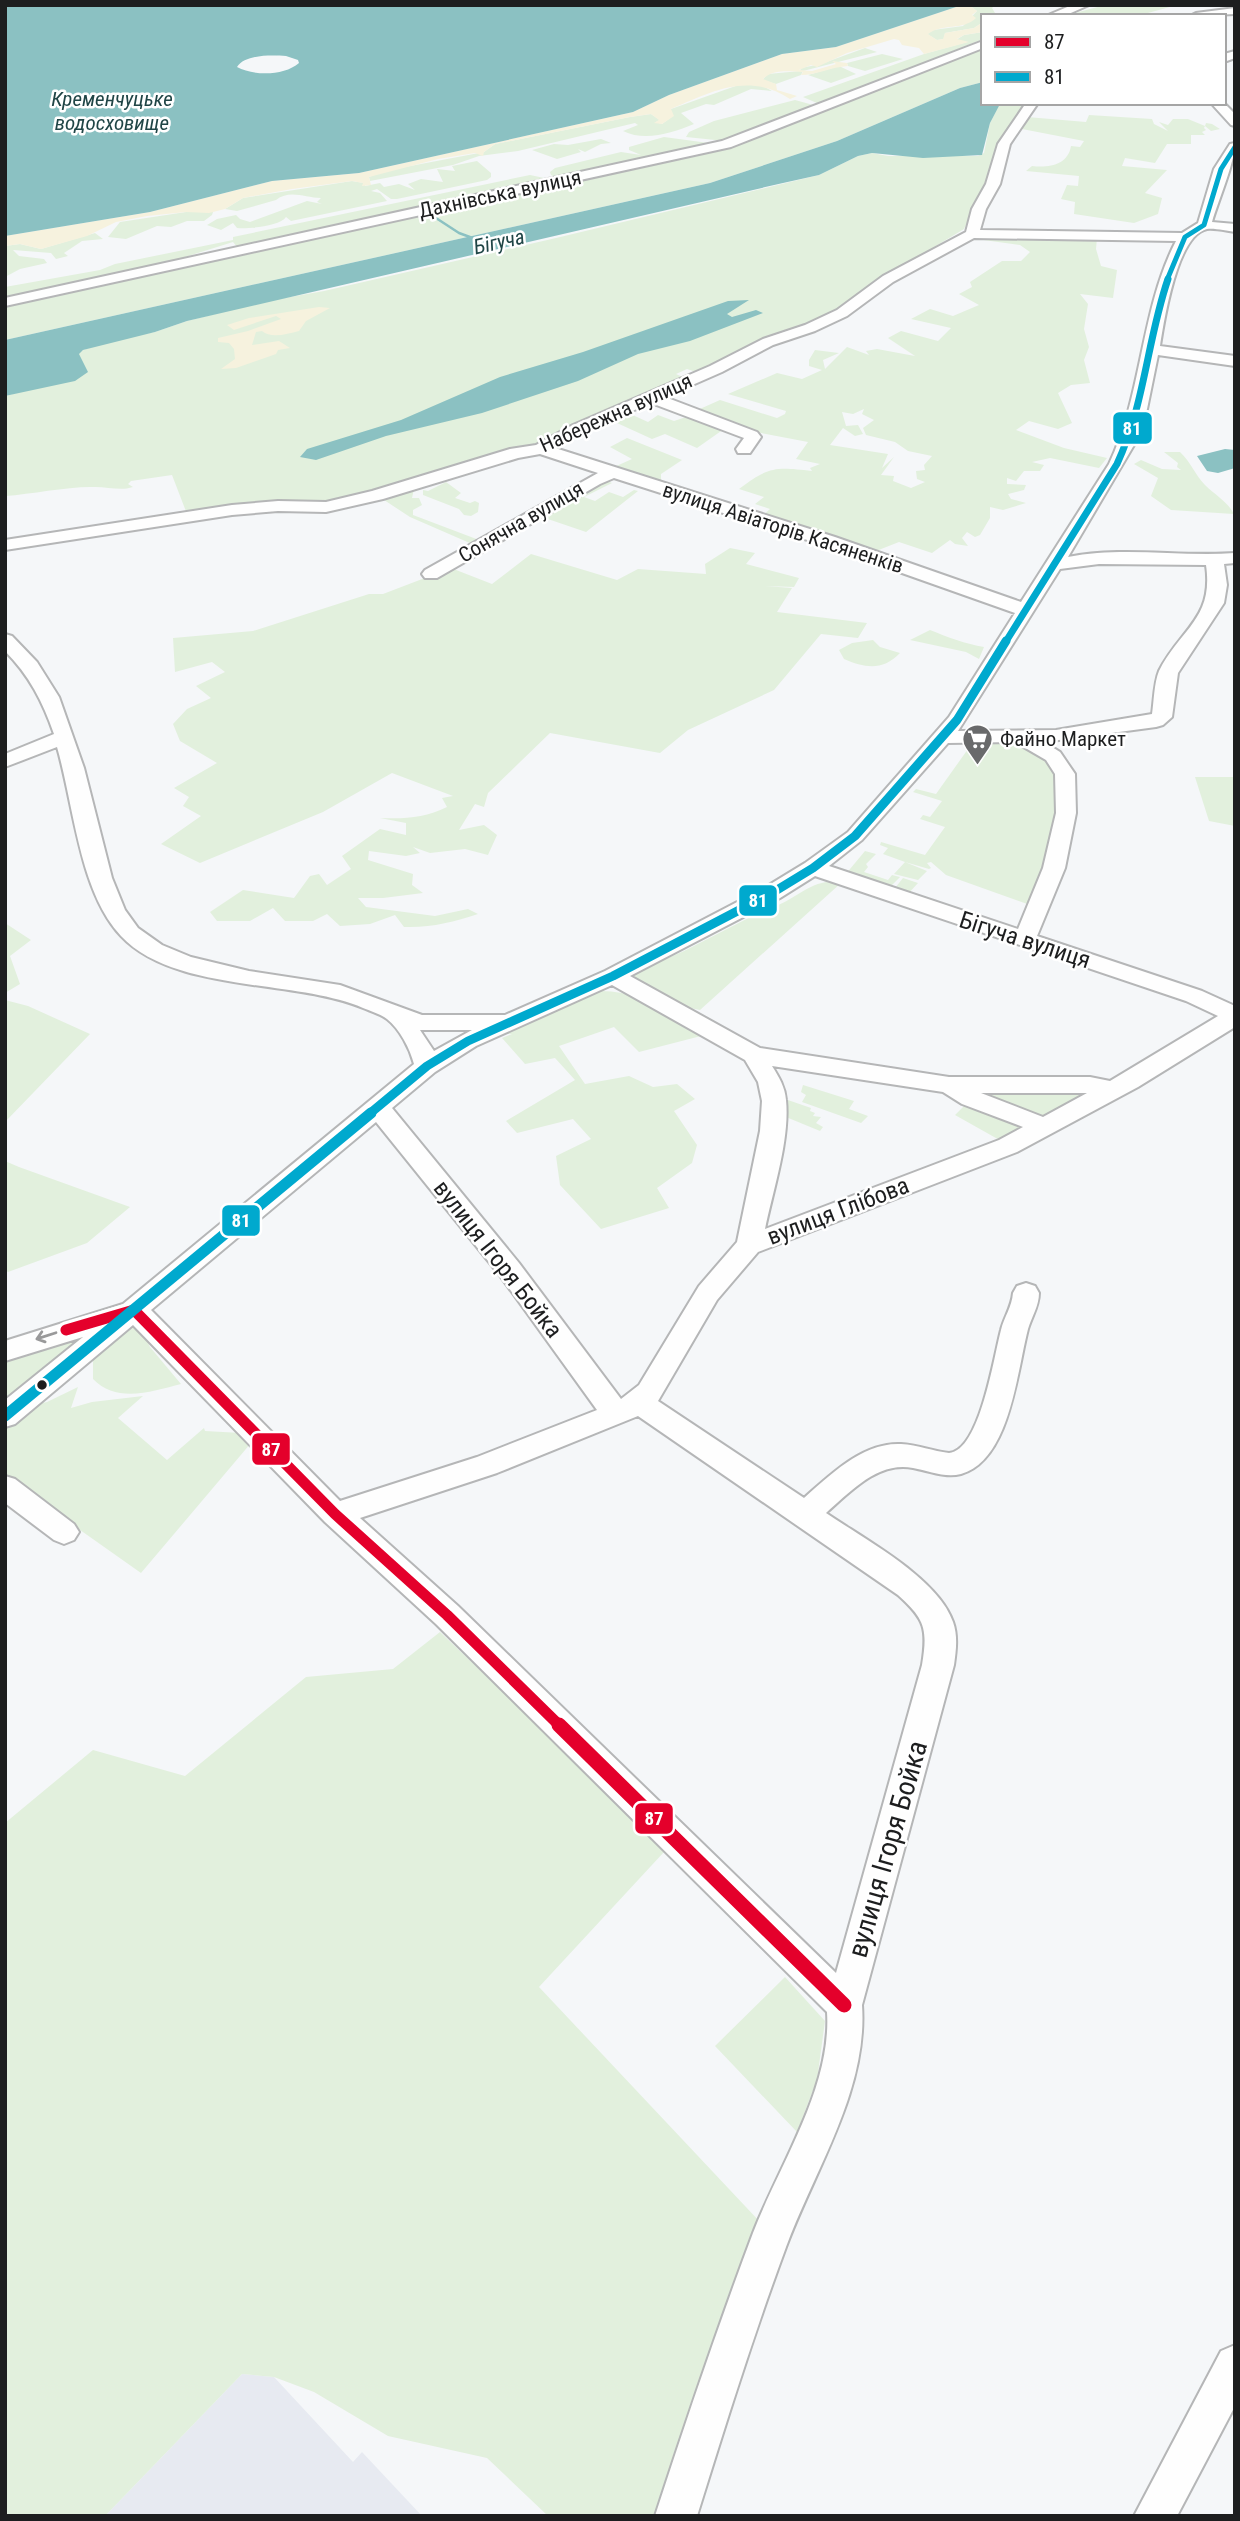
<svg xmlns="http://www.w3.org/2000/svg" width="1240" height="2521" font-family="'Roboto Condensed',sans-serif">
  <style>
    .built { fill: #e7eaf1 }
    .green { fill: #e2f0dd; fill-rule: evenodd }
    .sand { fill: #f6f2de }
    .water { fill: #8bc1c2; fill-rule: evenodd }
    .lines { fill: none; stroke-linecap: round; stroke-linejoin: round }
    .stream { stroke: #8bc1c2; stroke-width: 2.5 }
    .minor-casing { stroke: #b5b6b7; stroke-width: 4 }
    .minor { fill: #fefefe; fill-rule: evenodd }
    .bus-1-far1-casing { stroke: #fff; stroke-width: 17 }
    .bus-1-casing { stroke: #fff; stroke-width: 20 }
    .bus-2-far3-casing { stroke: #fff; stroke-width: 8 }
    .bus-2-far2-casing { stroke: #fff; stroke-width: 10 }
    .bus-2-far1-casing { stroke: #fff; stroke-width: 13 }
    .bus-2-casing { stroke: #fff; stroke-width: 17 }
    .bus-1-far1 { stroke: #e4002b; stroke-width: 11 }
    .bus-1 { stroke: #e4002b; stroke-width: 15 }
    .bus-2-far3 { stroke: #00a9ce; stroke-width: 5 }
    .bus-2-far2 { stroke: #00a9ce; stroke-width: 7 }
    .bus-2-far1 { stroke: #00a9ce; stroke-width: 9 }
    .bus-2 { stroke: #00a9ce; stroke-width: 11 }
    .oneway { stroke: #99999a }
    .bus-dot { fill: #1d1e1f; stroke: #fff; stroke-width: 2.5 }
    .labels { text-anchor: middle; stroke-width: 5; stroke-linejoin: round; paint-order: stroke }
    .far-water-label { font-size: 21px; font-style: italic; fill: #204546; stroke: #fff }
    .far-street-label { font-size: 21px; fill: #1d1e1f; stroke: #fff }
    .far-poi-label { font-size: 21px; fill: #1d1e1f; stroke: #fff; text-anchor: start }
    .street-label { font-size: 24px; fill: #1d1e1f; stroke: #fff }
    .near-street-label { font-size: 28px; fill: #1d1e1f; stroke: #fff }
    .line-badge { stroke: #fff; stroke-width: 2.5 }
    .badge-label { font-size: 19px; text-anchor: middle; font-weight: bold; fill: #fff }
  </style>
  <rect width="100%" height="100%" fill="#f5f7f9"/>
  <path class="built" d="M242,2374L274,2377L353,2462L362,2452L422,2516H105Z"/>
  <path class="green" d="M969,5H995L992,8L995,13L993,16H983V22L974,28L945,33L944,39L937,40L927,34L933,30L963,26L977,11Z
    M1105,5H1177L1137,16H1064Z
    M983,32V39L819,104L803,97L924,54L967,42L956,40L964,35Z
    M983,47V82L960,88L837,141L710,183L5,340V307L697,156L788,126Z
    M865,48L877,52L803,71L801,75L776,84L762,80L768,74L800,71L801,68L821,64Z
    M882,54L903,59L865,71L848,66L847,63Z
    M839,66L856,74L831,83L808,75Z
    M744,83L761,85L772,91L751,89L714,105L706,104L681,113L694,124C672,133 645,142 623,131L638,125L635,123L518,151L479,156L453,165L370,181L369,177L384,171L484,152L495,144L630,117L651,114L660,120L656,122L662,124L670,118L671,109Z
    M795,100L817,106L725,141L686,137L689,132L714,121Z
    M1000,103L1027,104L995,160L964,229L868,287L840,311L699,373L687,369L676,374L687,379L534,447L335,503L187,514L172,475L131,481L128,484L133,487C121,491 109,487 95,487C69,486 33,494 5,496V396L24,391L83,350L113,340L155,332L187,321L267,301L324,291L556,238L819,175L858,156L872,153L888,156H978L984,153L990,123Z
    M1089,115L1152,119L1154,124L1168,131L1159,122L1168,125L1173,119H1188L1205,126L1206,123L1212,124L1220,129L1211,131L1205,126L1204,128L1206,130L1202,132L1205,135H1191V144H1167L1155,163L1125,158L1122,166L1167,170L1145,193L1162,198L1158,214L1134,223L1074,214L1075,202L1061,199L1067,185L1078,186L1079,176L1026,171L1032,166C1049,168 1068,165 1071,146L1080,147L1084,141L1022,129L1027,117L1086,122Z
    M664,137L716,144L557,178L551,175L550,172L555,168L621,152L641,155L629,150V147Z
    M601,139L611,143L601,144L585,152L578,149L581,152L557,159L532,150L554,144L568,145Z
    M477,161L491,173V177L487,180L397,199H391L377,189L371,191L380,193L387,201L291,221L286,217C280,226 250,229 237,228L233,223L221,230L207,225L217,219L236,215L240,219L250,222L307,201L322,204L317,202L321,198C305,198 290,189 276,200L237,211L225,209L243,198L352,181L364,183L365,186L380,183L384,187L399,184L415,190L408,184L421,179L443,182L437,169L455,171L452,166Z
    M530,175L549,179L238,248L233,242L166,263L5,297V287L100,270L115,264L233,240V237Z
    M186,212H213L212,215L204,221H187L171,227L157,226L126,239L108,237L120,222Z
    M95,233L103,239L82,241L64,253L68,256L56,259L51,253L13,250L19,256L44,259L47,263L20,269L5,277V246L20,244L41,249Z
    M973,236L1097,238L1096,249L1101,266L1117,270L1113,298L1080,294L1088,304L1084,329L1089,347L1084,360L1090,383L1071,385L1058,393L1072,423L1058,429L1029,421L1016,430L1064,448L1107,458L1099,468L1050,458L1032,462L1044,465L1040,471H1024L1016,481L1007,478V484L1026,485L1024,490L1008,494L1011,499L1026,503L1003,510L990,507V518L980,535L975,537L967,532L962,538L968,546L955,544L950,540L932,553L899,542L871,553L762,516L770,509L755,504L764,497L739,489C769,466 776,467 812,471L810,468L820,464L796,459L808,442L745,430L693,412L720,400L777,418L785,414L786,411L728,394L777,373L802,379L822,370L809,366V360L815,350L839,353L823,360L825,369L847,347L869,355L866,351L877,349L915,356L888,338L901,331L938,341L951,328L911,319L930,309L953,316L979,305L959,294L972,287L970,282L1002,261H1021L1030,252L1020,245L969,238ZM864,409L862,414L874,420L863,428L866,435L895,442L908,451L932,456L924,465L925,470L916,471L917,479L925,482L911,488L893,481L894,476L881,475L894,457L882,468L888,454L830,445L843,428L855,436L863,434L858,425L846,426L842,412L853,414Z
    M626,412L648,422L658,415L674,421L689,416L724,429L697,448L665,434L652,439L617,423L621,420L616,416Z
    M627,438L682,460L661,474V483L612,468L632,459L610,447Z
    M1164,452H1180C1191,462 1195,475 1205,485C1215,495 1227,501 1234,514L1171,510L1151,496L1158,478L1134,464L1141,460L1162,469L1181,470L1177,467L1178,463Z
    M601,479L612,483L584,497L595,501L609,492L623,497L634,490L638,491L586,532L539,516Z
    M446,482L461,493L455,498L470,503L475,501L479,503L478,512L471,516L464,515L459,509L423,495V490L428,491Z
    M414,489L412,498H419L422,505L413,510V515L479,540L472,544L410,517L381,498Z
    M730,548L755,553L746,564L799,578L794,587L765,586L792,588L777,612L867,623L858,638L821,634L774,690L688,730L660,753L550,733L488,793L484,807L475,804L459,830L484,825L497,835L488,855L465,849L430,853L413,847L420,853L406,856L369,851L368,860L413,874L412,885L423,893L383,898H358L366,907L435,916L468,909L478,914C453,922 431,928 404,927L395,915L370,924L340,926L327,914L313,921H285L273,908L250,921H217L210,912L243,890L294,898L310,876L319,874L327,885L351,869L342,856L380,829L406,835V823L380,818C405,819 425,818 447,807L442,798L453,796L392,773L323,812L200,863L161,844L201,816L183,806L189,797L174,788L217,763L180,741L173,724L187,709L211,698L196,686L225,672L212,662L175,672L173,638L253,631L369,594H383L451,568L492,584L531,554L617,580L638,569L706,574L705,564Z
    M930,630C947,637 966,644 984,647L979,659L966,652L910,640Z
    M873,640L880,647L900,653C883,671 865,668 844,659L839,650L852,643Z
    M991,742C1032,742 1036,745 1062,775L1052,855L1030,905L946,875L931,862L927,863L931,868L929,869L905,862L927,871L918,880L894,874L905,862L883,854L888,848L880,845L881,842L925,855L945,827L920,819L923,815L930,817L942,801L913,792L916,789L936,794L968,749Z
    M1195,777H1235V826L1209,821Z
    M865,851L876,854L866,864L868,867L864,872L888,880L892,875L900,877L891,886L895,888L903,878L918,883L907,895L845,875Z
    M826,882L841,883L700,1010L685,1007L632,978L638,971L684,951L768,908C790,904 803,886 826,882Z
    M5,923L31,940L10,956L20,984L5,993Z
    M601,991C639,991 673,1012 701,1036L639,1052L614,1027L559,1046L585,1084L629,1076L653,1087L677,1084L695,1099L674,1111L697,1145L692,1163L657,1188L669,1208L601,1229L560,1185L556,1156L591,1139L573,1119L517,1133L506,1121L575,1080L555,1058L525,1064L502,1038L512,1034H492Z
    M5,1000L28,1006L90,1034L5,1122Z
    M803,1085L854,1101L849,1109L868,1116L861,1123L802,1102L806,1095L801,1092Z
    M981,1091L1091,1093C1078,1100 1062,1112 1047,1115C1025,1120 999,1103 979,1096Z
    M785,1099L811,1108L810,1111L815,1113L813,1116L821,1117L816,1123L823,1127L820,1131L786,1117Z
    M973,1103L1022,1125V1132L1003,1142L955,1115L965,1105Z
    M5,1161L19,1167L130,1207L87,1243L8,1272L5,1270Z
    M132,1320L143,1332L150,1347L181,1384C153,1391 117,1404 93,1379V1356Z
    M93,1328L84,1338L5,1401V1356Z
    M78,1387L71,1408L92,1402L143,1396L118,1418L167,1460L204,1428L205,1431L241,1433L251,1443L141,1573L5,1477V1430L24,1407L47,1402Z
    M440,1632L631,1814L664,1852L539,1987L761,2223L659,2516H548L487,2458L388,2436L314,2392L274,2377L242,2374L105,2516H5V1823L93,1750L185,1776L306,1677L393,1669Z
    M785,1977L825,2021L817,2080L797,2132L715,2046Z"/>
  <path class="sand" d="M962,5H969L977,11L972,15L976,18C963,31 942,23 928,34L937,40L943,39L945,33L974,28L983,22V32L964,35L957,39L969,42L924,54L919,48L902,45L899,40L894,39L847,53L817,67L811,65L799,70L812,71L836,64L832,61L847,63L848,66C831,67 816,75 801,75L803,72C790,71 772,69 763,79L776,84L777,90L797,96L790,99C748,72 713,91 671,109L674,116L662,124L654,123L659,120L651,114L630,117L495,144L484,152L483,156L475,153L438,159L369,177L371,185L362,186L363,183L352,181L292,189L243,198L225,209L209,213L186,212L147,216L116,222L87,236L41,249L20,244L5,246V236L150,212L272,181L359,173L633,112L669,95L782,54L836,47Z
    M319,307L330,308L306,321L299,331C287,334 271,339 262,331L256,332L252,345L279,341L290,348L278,350L276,354L236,368L221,369L235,359L234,349L229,343L218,342V338L248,331L281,319L276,316L234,330L227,325L249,318Z"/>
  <path class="water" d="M5,5H962L836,47L782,54L669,95L633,112L359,173L272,181L150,212L5,236ZM286,56L298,60L299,63C284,76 254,76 237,67C245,54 272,55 286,56Z
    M983,82V103L1000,104L990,123L982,155L923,158L872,153L858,156L819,175L783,183L187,321L155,332L83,350L79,354L88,372L75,381L5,396V340L710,183L837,141L960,88Z
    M749,300L727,314L732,317L756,310L763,313L690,341L638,354L578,381L482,413L386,436L316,460L300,457L307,449L401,420L500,377L583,352L728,301Z
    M1225,449L1235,450V468L1218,473L1207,471L1197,456Z"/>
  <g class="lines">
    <path class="stream" d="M436,218L459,233L478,240"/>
    <defs>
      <path id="minor" d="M1072,5H1089L1064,16H1046Z
        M1235,8V14L1190,16L1196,13Z
        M983,41V48L731,147L5,306V298L722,141Z
        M1235,51V58L1224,62V54Z
        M1026,103H1038L1010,144L1000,184L986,209L980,230L1182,233L1198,223L1214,169L1230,144L1235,143C1235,162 1218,201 1212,222L1235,224V232C1227,231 1215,228 1207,229C1177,235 1164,320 1160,346L1235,356V366L1158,355L1147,409L1134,445L1068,557C1122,546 1180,557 1235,553V563L1224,564L1227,585L1224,603L1178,673L1172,717L1163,725L1156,727L1044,742L1060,752L1075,774L1076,813L1065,868L1037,936L1202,991L1235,1006V1027L1138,1087L1017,1152L758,1252L717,1300L658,1401L804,1498C830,1475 863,1442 901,1444C918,1445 933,1451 949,1453C980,1451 994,1356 1001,1330C1004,1317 1012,1307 1013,1293L1017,1286L1026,1283L1035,1286L1039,1293C1039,1306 1032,1316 1028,1329C1017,1371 1010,1460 961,1474C945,1478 929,1471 913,1468C878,1461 850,1492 826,1513C864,1539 938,1578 953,1622C958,1636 956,1651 954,1665L862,2005C868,2090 815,2169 786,2247C753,2336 725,2426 697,2516H655C686,2421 718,2326 753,2233C779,2165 832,2087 827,2012L436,1624L325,1522L133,1325L15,1424L5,1427V1400L83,1337L5,1361V1341L123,1304L414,1064C410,1049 400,1029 387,1019C381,1014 370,1011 363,1008C296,979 174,993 121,936C79,891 74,805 57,747L5,767V754L54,734C43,702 29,675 5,651V634L12,636L37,662L59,697L84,768L112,878L125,910L138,928L162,945L191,957L249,971L340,985L422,1015H505L605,971L764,888L805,863L848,832L949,717L1015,613L823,545L614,478L600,484L437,578H425L422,574L425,570L598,473L540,454L518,458L383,499L326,512L278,511L232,515L5,550V540L232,505L278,501L326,502L372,491L510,449L536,445L573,425L710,366L763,339L805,325L837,310L883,276L966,232L972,209L986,184L998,144ZM974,238L1176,241C1140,311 1143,393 1109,464L1021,602L835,537L555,448L585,431L651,403L744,438L736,449L738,453H750L761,437L757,432L665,397L722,372L773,345L815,331L847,316L893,282ZM1099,564L1206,565C1214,619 1180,629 1159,671C1154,683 1154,701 1152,714L1056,730L958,731L1060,569ZM1015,742L1046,760L1055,774L1056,813L1043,868L1018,929L829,866L862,840L948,743ZM815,876L1186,1001L1218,1016L1110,1081L1090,1077H949L760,1048L630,976L780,898ZM612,985L745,1060L758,1082L762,1101L760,1131L737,1242L699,1286L639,1385L621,1399L519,1263L392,1108L435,1072L476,1046ZM420,1030H472L434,1051ZM772,1066L943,1092L962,1104L1023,1127L999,1140L765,1229C773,1190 790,1139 786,1100C785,1087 779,1077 772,1066ZM981,1093H1087L1043,1117ZM376,1122L501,1277L597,1410L477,1457L340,1501L151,1310ZM638,1416L898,1595C925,1619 928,1629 922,1665L836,1973L458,1606L360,1518L497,1473Z
        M1211,103H1224L1235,114V126L1231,125Z
        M5,1476L15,1479L74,1524L79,1532L74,1540L64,1544L54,1540L5,1503Z
        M1235,2345V2406L1177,2516H1134L1221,2351Z"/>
    </defs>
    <use href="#minor" class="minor-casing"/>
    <use href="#minor" class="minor"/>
    <defs>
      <path id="bus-1-far1" d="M66,1330L134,1310L335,1514L447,1615L561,1727"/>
      <path id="bus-1" d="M559,1725L844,2005"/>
      <path id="bus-2-far3" d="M1167,280L1185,237L1204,225L1221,169L1235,147"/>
      <path id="bus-2-far2" d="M1005,643L1117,464C1145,404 1147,340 1168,279"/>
      <path id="bus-2-far1" d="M368,1115L427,1066L468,1041L613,976L772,893L813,868L855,836L957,720L1006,641"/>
      <path id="bus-2" d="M5,1416L371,1113"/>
    </defs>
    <use href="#bus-1-far1" class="bus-1-far1-casing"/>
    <use href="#bus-1" class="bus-1-casing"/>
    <use href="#bus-2-far3" class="bus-2-far3-casing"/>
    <use href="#bus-2-far2" class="bus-2-far2-casing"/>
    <use href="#bus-2-far1" class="bus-2-far1-casing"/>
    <use href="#bus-2" class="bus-2-casing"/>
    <use href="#bus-1-far1" class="bus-1-far1"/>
    <use href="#bus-1" class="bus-1"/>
    <use href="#bus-2-far3" class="bus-2-far3"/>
    <use href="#bus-2-far2" class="bus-2-far2"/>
    <use href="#bus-2-far1" class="bus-2-far1"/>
    <use href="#bus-2" class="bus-2"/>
  </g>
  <defs><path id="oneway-shaft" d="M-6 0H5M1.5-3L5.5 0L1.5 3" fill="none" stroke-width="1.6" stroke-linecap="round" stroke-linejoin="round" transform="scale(1.75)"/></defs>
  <use class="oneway" href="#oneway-shaft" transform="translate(46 1336) rotate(162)"/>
  <defs>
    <symbol id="supermarket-pin" viewBox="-11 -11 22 30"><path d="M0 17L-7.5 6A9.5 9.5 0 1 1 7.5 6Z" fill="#696a6b" stroke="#fff"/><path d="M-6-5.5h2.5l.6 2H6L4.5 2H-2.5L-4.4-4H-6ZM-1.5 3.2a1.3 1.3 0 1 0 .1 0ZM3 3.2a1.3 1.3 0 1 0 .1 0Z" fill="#fff"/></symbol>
  </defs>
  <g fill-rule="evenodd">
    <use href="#supermarket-pin" x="960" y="722" width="35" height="47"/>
  </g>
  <circle class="bus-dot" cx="42" cy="1385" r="6"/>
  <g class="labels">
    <g class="far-water-label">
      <text x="112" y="106">Кременчуцьке<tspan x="112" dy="24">водосховище</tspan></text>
      <text transform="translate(499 242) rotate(-13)" y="7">Бігуча</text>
    </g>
    <g class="far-street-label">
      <text transform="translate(500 194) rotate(-12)" y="7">Дахнівська вулиця</text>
      <text transform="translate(616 413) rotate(-24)" y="7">Набережна вулиця</text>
      <text transform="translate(521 522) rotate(-30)" y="7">Сонячна вулиця</text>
      <text transform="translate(783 528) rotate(18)" y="7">вулиця Авіаторів Касяненків</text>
    </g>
    <g class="far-poi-label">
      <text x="1000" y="746">Файно Маркет</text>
    </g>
    <g class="street-label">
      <text transform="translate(1025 940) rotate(18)" y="8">Бігуча вулиця</text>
      <text transform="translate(838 1211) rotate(-21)" y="8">вулиця Глібова</text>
      <text transform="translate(498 1259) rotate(52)" y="8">вулиця Ігоря Бойка</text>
    </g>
    <g class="near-street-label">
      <text transform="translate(887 1849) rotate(-74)" y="10">вулиця Ігоря Бойка</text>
    </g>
  </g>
  <g class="line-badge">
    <rect x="1112" y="411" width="41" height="34" rx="7" fill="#00a9ce"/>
    <rect x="738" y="884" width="40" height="33" rx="7" fill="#00a9ce"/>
    <rect x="221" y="1204" width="40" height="33" rx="7" fill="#00a9ce"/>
    <rect x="251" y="1432" width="40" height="34" rx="7" fill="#e4002b"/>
    <rect x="634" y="1802" width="40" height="33" rx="7" fill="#e4002b"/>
  </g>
  <g class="badge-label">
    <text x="1132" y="435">81</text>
    <text x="758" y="907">81</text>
    <text x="241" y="1227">81</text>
    <text x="271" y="1456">87</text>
    <text x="654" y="1825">87</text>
  </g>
  <rect width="1240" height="2521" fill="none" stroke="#1d1e1f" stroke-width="14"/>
  <rect x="981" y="14" width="245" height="91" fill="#ffffff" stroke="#a5a5a5" stroke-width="2"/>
  <rect x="995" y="37" width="35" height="10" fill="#e4002b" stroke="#a5a5a5" stroke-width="2"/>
  <text x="1044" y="49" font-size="21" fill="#1d1e1f">87</text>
  <rect x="995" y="72" width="35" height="10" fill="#00a9ce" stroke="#a5a5a5" stroke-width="2"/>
  <text x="1044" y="84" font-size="21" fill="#1d1e1f">81</text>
</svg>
